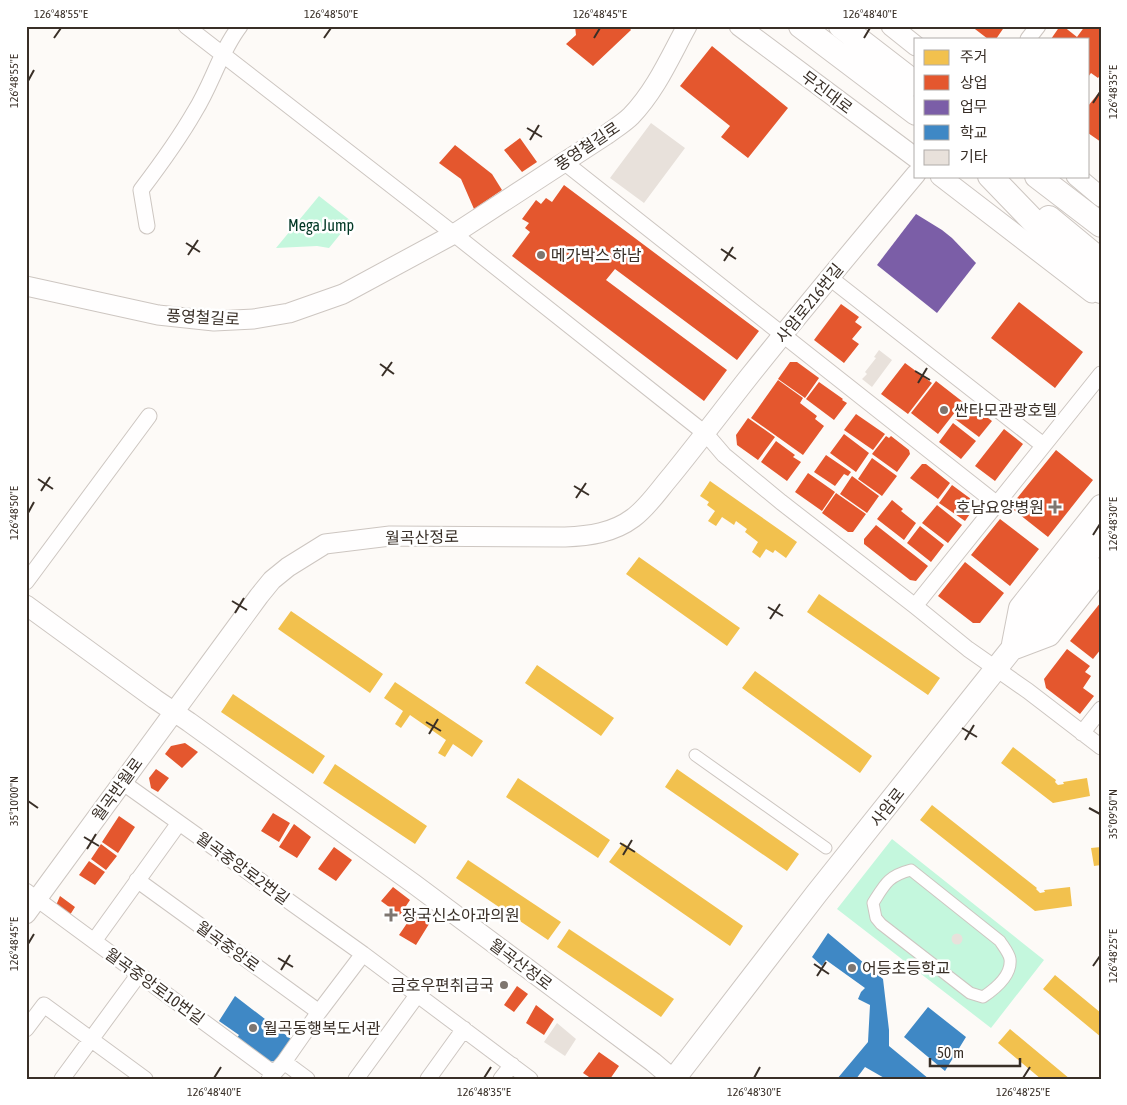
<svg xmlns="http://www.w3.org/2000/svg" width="1127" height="1105" font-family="'Asap Condensed','Noto Sans KR',sans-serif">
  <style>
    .green { fill: #c4f7dd }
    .homes { fill: #f2c14e }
    .shops { fill: #e4572e }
    .offices { fill: #7b5ea7 }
    .schools { fill: #3f88c5 }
    .building { fill: #e8e1db }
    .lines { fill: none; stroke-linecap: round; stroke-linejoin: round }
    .pedestrian-casing { stroke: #cdc6c1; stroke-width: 13 }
    .minor-casing { stroke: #cdc6c1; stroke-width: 17 }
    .tertiary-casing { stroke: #cdc6c1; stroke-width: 21 }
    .primary-casing { stroke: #cdc6c1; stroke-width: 24 }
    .trunk-casing { stroke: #cdc6c1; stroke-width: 26 }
    .pedestrian { stroke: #fffefe; stroke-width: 11 }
    .minor { stroke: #fffefe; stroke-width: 15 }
    .tertiary { stroke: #fffefe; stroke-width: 19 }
    .primary { stroke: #fffefe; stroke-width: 22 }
    .trunk { stroke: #fffefe; stroke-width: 24 }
    .ticks { fill: none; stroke: #392f27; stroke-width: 2 }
    .poi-dot { fill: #7e7670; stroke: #fff; stroke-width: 2 }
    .labels { text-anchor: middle; stroke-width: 5; stroke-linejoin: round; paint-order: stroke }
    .street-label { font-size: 16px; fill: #392f27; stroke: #fff }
    .park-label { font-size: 16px; fill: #013724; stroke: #fff }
    .poi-label { font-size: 16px; fill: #392f27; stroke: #fff; text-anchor: start }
    .neatline { fill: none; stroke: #392f27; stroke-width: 2 }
    .ticks-label { font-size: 12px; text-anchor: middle; fill: #392f27 }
  </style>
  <rect width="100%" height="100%" fill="#fdfaf7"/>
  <path class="green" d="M319,196L351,221L329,248L317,246L276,248Z
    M892,839L1044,960L991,1028L837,909Z"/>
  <path class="homes" d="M710,481L797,542L786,558L775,550L773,553L766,549L760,558L752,552L758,542L745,532L747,529L736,521L734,525L722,517L716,526L708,521L715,511L707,505L709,502L700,496Z
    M639,557L740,628L727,646L626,574Z
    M819,594L940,678L928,695L807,612Z
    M291,611L383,674L370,693L278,629Z
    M537,665L614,718L601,736L525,683Z
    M755,671L872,756L860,773L742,688Z
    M395,682L483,741L472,757L453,744L445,757L438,753L446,740L410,715L401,728L395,724L403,711L384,698Z
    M233,694L325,756L313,774L221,712Z
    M1013,747L1056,780L1055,782L1058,785L1064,784L1063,782L1087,778L1090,796L1053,803L1001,763Z
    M335,764L427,826L415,844L323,783Z
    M677,769L799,854L787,871L665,787Z
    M518,778L610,840L598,858L506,797Z
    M932,805L1037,888L1036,889L1040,893L1045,892L1044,890L1070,887L1072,906L1035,911L920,820Z
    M623,843L743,926L730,946L609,862Z
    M1101,847V865L1094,866L1091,848Z
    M468,860L561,922L548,940L456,878Z
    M569,929L674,999L661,1017L557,947Z
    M1055,975L1101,1013V1037L1043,989Z
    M1010,1029L1070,1079H1041L998,1043Z"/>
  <path class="shops" d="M575,26H628L631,30L593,66L566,44L576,35Z
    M971,26H1005L996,39H988Z
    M1060,26H1063L1077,37L1085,26H1101V74L1098,78L1091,73L1088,77V39H1051Z
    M712,46L788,108L748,158L721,137L730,126L680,86Z
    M1101,90V142L1088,133V106Z
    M520,138L537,162L522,172L504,150Z
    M455,145L492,174L502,190L474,209L461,179L439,163Z
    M564,185L759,331L737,360L615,269L606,280L727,370L704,401L512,256L530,232L525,228L529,223L522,219L536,200L541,204L546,198L552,202Z
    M1019,302L1083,352L1055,388L991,338Z
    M841,304L859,317L855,322L862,327L852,339L859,344L844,363L814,340Z
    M790,362H797L819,378L805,398L778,379Z
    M905,363L932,383L908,414L881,394Z
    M778,380L803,398L800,403L817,416L815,419L824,426L803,455L751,418Z
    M936,381L963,402L938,434L911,413Z
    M819,382L843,399L842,400L847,403L834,420L806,399Z
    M967,402L992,421L979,437L955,419Z
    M856,414L885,434L873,450L844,430Z
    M748,418L775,437L758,460L737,445L736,435Z
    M953,423L976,441L961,459L939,442Z
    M1004,429L1023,444L995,481L975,466Z
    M844,434L869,453L856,472L830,453Z
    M886,436L889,438L891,436L909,450L910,454L897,472L872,454Z
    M776,441L795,455L793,457L801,462L787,481L761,462Z
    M1056,450L1093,480L1048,537L1010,507Z
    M826,455L851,472L848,476L844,474L835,486L814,472Z
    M872,458L897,476L882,496L858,479Z
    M922,464H926L950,483L938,499L910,478Z
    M808,473L835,492L822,511L795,492Z
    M852,476L879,496L867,513L840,494Z
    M952,485L975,502L976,505L965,521L939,503Z
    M836,493L866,514L853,532H848L822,513Z
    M892,500L903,509L901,511L916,523L904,540L877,519Z
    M937,505L962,525L948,543L922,523Z
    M1000,519L1039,549L1010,586L971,555Z
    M876,525L928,566L916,581L910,580L864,544V539Z
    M920,526L944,545L931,562L907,543Z
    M965,562L1004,593L980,623H973L938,596Z
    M1101,602V649L1093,659L1070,641Z
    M1067,649L1090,666L1085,672L1091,676L1083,688L1094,696L1080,714L1046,688L1044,679Z
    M185,743L198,752L182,768L165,754L171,746Z
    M156,769L169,778L158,792L151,788L149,778Z
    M273,813L290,823L279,842L261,831Z
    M119,816L135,827L118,853L102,842Z
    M294,824L311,837L297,858L279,847Z
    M101,844L117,856L106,870L91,859Z
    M334,847L352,860L336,881L318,869Z
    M89,861L105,872L95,885L79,875Z
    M393,887L410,900L400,915L381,901Z
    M60,896L75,907L68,918L57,909V903Z
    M414,913L429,924L416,945L399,935Z
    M517,986L528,994L514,1012L504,1005Z
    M536,1005L554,1019L544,1035L526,1023Z
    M599,1052L619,1066L610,1079H592L583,1073Z"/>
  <path class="offices" d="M916,214L942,230L952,238L976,263L937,313L877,265Z"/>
  <path class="schools" d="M828,933L883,979L889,1030V1046L929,1079H886L865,1067L856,1079H837L868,1042L870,1005L858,999L861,992L865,988L826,960L822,966L812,957Z
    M235,996L291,1039L277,1061L265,1062L236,1039L239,1035L219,1021Z
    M928,1007L966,1037L945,1071L904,1037Z"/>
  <path class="building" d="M651,123L685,148L644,203L610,178Z
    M879,350L892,360L872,387L862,379L867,374L865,372L876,358L874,357Z
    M951.5 939a5.5 5.5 0 1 1 11 0a5.5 5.5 0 1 1-11 0Z
    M557,1023L576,1039L565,1056L544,1042Z"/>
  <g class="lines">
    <defs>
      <path id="pedestrian" d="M695,755L826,848
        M911,870L1000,941C1003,946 1009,953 1010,959C1012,975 995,989 983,997L970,993L881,924L876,918L873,903C885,884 888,876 911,870Z"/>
      <path id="minor" d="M186,26L454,234L706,434L724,455L781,502L915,606L968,649L1028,691L1101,747
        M1028,39L1038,26
        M564,162L997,504
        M147,226L141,190C160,165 179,139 195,111C212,84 220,52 240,26
        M830,278L1043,445
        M26,582L149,416
        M915,606L1101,374
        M1082,733L1101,709
        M122,782L363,954L530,1079
        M137,880L319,1012
        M26,891L273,1073
        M94,941L179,823
        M26,1029L44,1005L145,1079
        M284,1062L307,1079
        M62,1079L139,974
        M269,1079L284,1062L319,1012L363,954
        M356,1079L418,994
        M428,1079L464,1029
        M501,1079L512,1065"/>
      <path id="tertiary" d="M739,26L916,158
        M891,26L916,46
        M940,176L1092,293
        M1076,176L1101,197
        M26,286L158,315L214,321L254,319L289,313L343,294L454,234L606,135C614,129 624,123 631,116C656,90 670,57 687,26
        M26,605L155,699L189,722L414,884L653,1062L673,1079
        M26,914L259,596L272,580L288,567L325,544L390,536L565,537C589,536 613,533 633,518C648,507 659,490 671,476C697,444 722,411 748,378C803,309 859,242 916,174"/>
      <path id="primary" d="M1013,644L1020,608L1101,506
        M1012,649L1049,635L1101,569
        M674,1079L817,893L1101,537"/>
      <path id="trunk" d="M801,26L916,113
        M841,26L916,84
        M990,176L1101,291
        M1037,176L1101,225
        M1049,218L1101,261"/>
    </defs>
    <use href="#pedestrian" class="pedestrian-casing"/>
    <use href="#minor" class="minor-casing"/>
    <use href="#tertiary" class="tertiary-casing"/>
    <use href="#primary" class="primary-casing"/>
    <use href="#trunk" class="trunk-casing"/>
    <use href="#pedestrian" class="pedestrian"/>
    <use href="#minor" class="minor"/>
    <use href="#tertiary" class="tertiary"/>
    <use href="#primary" class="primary"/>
    <use href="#trunk" class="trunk"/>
  </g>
  <path class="ticks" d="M54,38L61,28M324,38L331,28M594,38L600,28M864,38L870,28M28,81L34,70M1093,103L1100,92M527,128L542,137M530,140L539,125M186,243L200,252M721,249L736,259M188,255L198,240M724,261L733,247M380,364L394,374M915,371L930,380M382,376L392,362M918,383L927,368M38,479L53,489M574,486L589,495M41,491L50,477M576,498L586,483M28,513L34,502M1093,535L1100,524M232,601L247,610M768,607L783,616M235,613L244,598M770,619L780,604M426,722L441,731M962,728L977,737M429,734L438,719M965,740L974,725M28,801L38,808M1089,808L1100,814M84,837L99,846M620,843L635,852M87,849L96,834M623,855L632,840M28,944L34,934M278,958L293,967M814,964L829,974M1093,966L1100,956M281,970L290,955M817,976L826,962M214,1078L221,1067M484,1078L491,1067M754,1078L760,1067M1023,1078L1030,1067"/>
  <g class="poi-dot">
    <circle cx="541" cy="255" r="5"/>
    <circle cx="944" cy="410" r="5"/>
    <path d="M1052.5 499.5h5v5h5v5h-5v5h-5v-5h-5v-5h5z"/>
    <path d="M388.5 907.5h5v5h5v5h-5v5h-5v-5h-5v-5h5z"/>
    <circle cx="852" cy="968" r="5"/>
    <circle cx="504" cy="985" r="5"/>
    <circle cx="253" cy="1028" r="5"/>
  </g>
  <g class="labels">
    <g class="street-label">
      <text transform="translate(827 92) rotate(37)" y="6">무진대로</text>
      <text transform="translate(587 146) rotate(-34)" y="6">풍영철길로</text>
      <text transform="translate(809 303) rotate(-51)" y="6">사암로216번길</text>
      <text transform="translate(203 317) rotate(3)" y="6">풍영철길로</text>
      <text transform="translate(422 537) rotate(-1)" y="6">월곡산정로</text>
      <text transform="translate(117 789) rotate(-54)" y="6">월곡반월로</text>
      <text transform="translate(887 807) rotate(-52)" y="6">사암로</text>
      <text transform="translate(243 868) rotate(36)" y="6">월곡중앙로2번길</text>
      <text transform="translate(228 946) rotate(36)" y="6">월곡중앙로</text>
      <text transform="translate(521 964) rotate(37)" y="6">월곡산정로</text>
      <text transform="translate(155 986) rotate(36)" y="6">월곡중앙로10번길</text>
    </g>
    <g class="park-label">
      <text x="321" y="231">Mega Jump</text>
    </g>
    <g class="poi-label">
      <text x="551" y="261">메가박스 하남</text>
      <text x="954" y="416">싼타모관광호텔</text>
      <text x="1044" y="513" text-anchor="end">호남요양병원</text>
      <text x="402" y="921">장국신소아과의원</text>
      <text x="862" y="974">어등초등학교</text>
      <text x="494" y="991" text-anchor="end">금호우편취급국</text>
      <text x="263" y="1034">월곡동행복도서관</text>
    </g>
  </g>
  <rect width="1127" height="1105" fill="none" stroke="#ffffff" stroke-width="55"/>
  <rect x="914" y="38" width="175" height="140" fill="#ffffff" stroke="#b0aca9"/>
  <rect x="924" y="50" width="25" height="15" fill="#f2c14e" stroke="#b0aca9"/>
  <text x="960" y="62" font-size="15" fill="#392f27">주거</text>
  <rect x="924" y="75" width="25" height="15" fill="#e4572e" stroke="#b0aca9"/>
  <text x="960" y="88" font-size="15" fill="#392f27">상업</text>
  <rect x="924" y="100" width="25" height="15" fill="#7b5ea7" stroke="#b0aca9"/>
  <text x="960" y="112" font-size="15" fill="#392f27">업무</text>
  <rect x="924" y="125" width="25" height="15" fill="#3f88c5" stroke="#b0aca9"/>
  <text x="960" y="138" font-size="15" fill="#392f27">학교</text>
  <rect x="924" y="150" width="25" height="15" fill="#e8e1db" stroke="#b0aca9"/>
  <text x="960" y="162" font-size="15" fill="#392f27">기타</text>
  <path d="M930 1058v8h90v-8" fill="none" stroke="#392f27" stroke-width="2.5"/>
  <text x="937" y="1058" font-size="15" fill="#392f27" stroke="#ffffff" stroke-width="4" paint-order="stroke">50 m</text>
  <rect x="28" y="28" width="1072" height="1050" class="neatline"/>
  <g class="ticks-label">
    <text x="61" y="18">126°48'55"E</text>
    <text x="331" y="18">126°48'50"E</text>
    <text x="600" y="18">126°48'45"E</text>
    <text x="870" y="18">126°48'40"E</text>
    <text transform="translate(14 81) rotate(-90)" y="4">126°48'55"E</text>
    <text transform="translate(1113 92) rotate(-90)" y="4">126°48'35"E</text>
    <text transform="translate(14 513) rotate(-90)" y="4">126°48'50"E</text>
    <text transform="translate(1113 524) rotate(-90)" y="4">126°48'30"E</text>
    <text transform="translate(14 801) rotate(-90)" y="4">35°10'00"N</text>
    <text transform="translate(1113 814) rotate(-90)" y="4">35°09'50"N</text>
    <text transform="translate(14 944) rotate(-90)" y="4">126°48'45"E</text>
    <text transform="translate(1113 956) rotate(-90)" y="4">126°48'25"E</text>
    <text x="214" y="1096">126°48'40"E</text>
    <text x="484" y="1096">126°48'35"E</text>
    <text x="754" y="1096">126°48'30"E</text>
    <text x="1023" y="1096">126°48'25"E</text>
  </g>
</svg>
